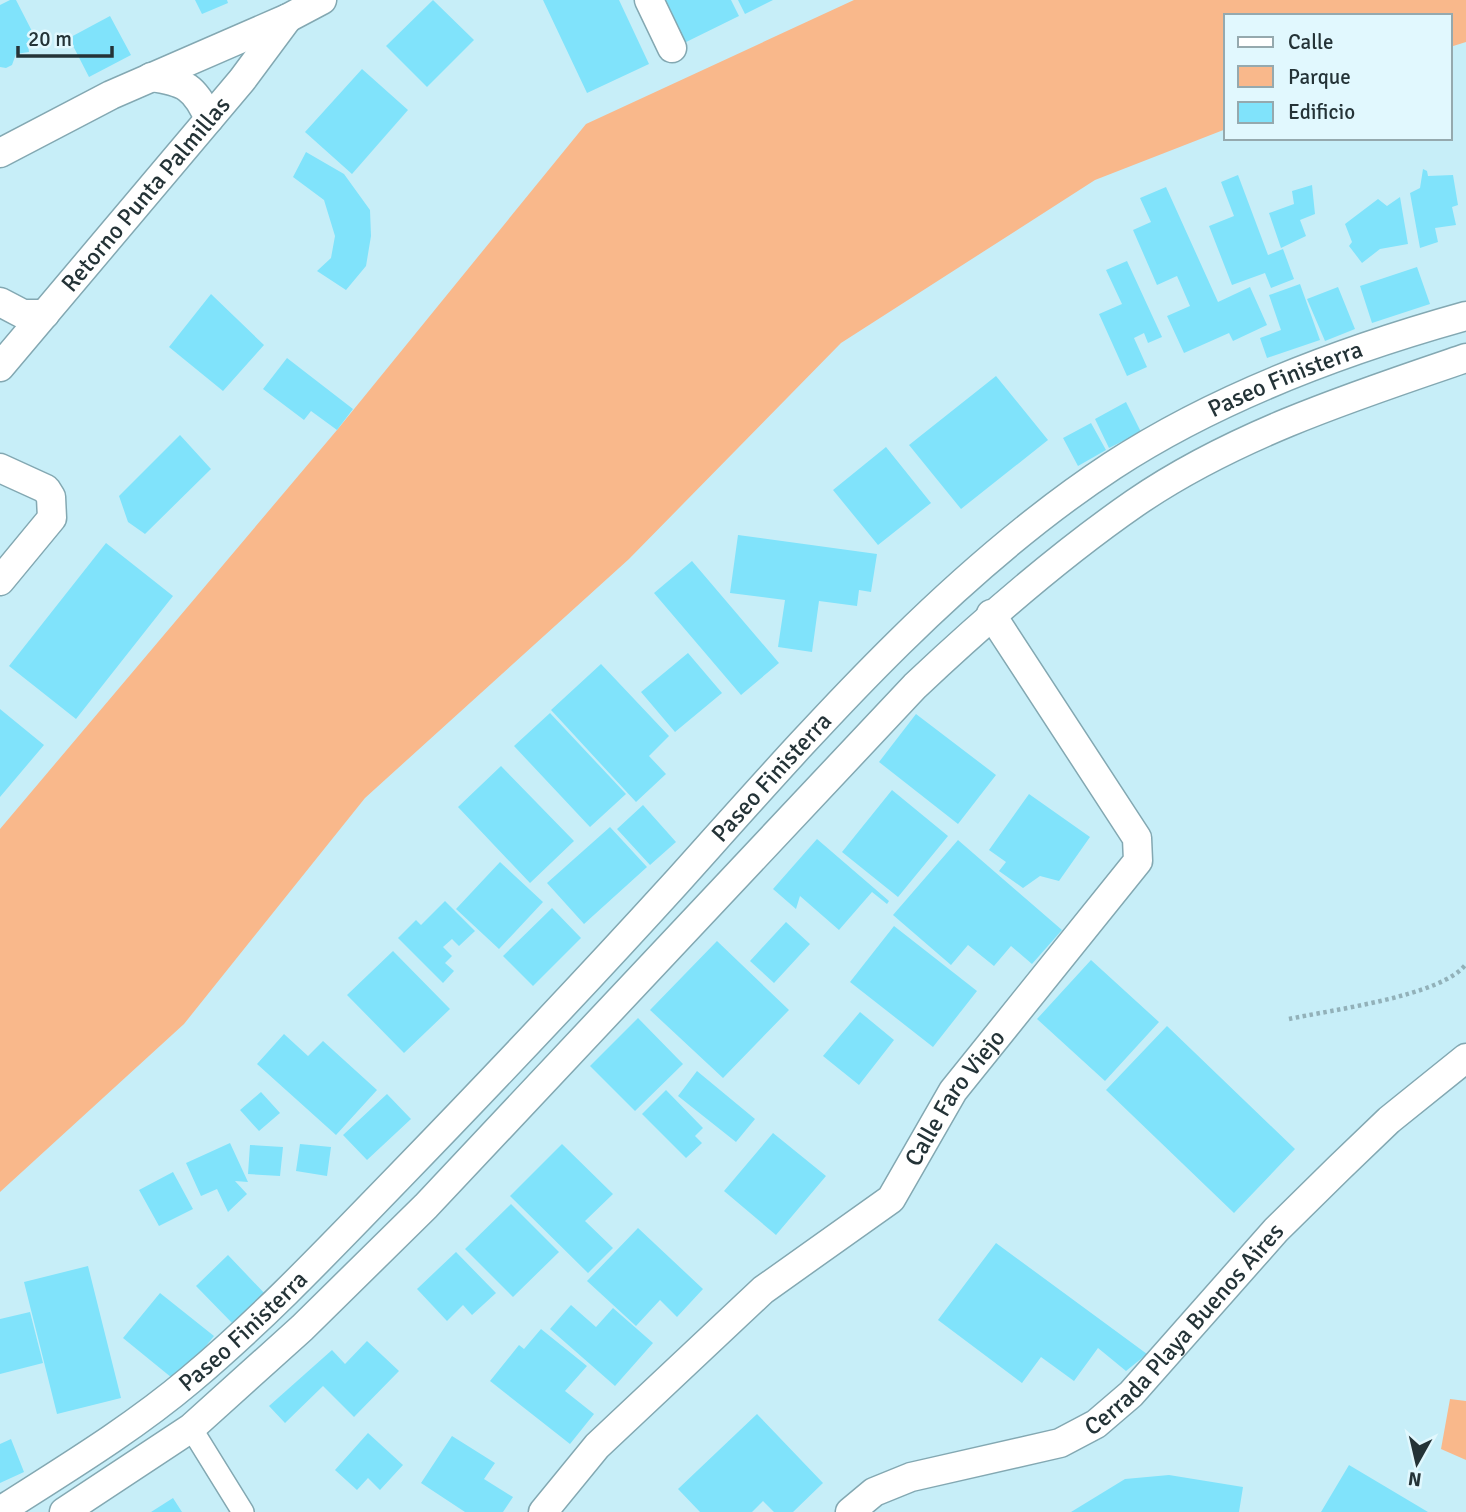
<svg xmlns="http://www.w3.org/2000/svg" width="1466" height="1512" font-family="Signika,sans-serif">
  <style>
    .green { fill: #f9b88b }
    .building { fill: #80e3fb }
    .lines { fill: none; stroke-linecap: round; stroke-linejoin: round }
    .pedestrian-casing { stroke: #83a8b2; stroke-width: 24 }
    .minor-casing { stroke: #83a8b2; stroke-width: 31 }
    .path { stroke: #92b1b9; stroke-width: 4.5; stroke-dasharray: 3.5 3.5; stroke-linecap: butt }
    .pedestrian { stroke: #fff; stroke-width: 21 }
    .minor { stroke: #fff; stroke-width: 28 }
    .labels { text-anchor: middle; stroke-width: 6; stroke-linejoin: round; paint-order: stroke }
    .street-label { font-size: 24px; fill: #243337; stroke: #e1f8fe }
  </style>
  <rect width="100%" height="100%" fill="#c7eef8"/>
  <path class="green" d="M854,0H1466V42L1450,47V16H1226V129L1095,180L841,343L629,559L365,798L184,1024L0,1192V829L337,430L586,124Z
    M1450,1399L1466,1401V1460L1441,1449Z"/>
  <path class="building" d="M10,0H16L35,37L28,44L29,52L16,54L12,65L6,68L0,67V5Z
    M195,0H227L228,3L202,14Z
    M433,0L474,40L427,87L386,46Z
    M543,0H619L649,64L587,93Z
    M655,0H731L739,16L678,46Z
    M738,0H773L745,14Z
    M110,16L131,55L89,77L69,38Z
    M362,69L408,110L352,174L305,132Z
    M306,152L344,174L370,210L371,236L366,266L346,290L317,271L331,258L335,236L324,200L293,177Z
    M1423,169L1427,171L1428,176L1453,175L1458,205L1452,207L1456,225L1435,228L1438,242L1420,248L1410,193L1420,188Z
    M1238,175L1268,255L1283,249L1294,279L1271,288L1265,273L1232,285L1209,226L1234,216L1221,182Z
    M1312,185L1315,214L1300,220L1306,236L1281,248L1269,213L1294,204L1292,191Z
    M1166,187L1218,302L1250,287L1267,325L1233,341L1229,333L1184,353L1167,316L1190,306L1177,276L1157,285L1133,230L1151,222L1140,198Z
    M1400,197L1408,244L1380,249L1362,263L1349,246L1352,242L1345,224L1378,199L1387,206Z
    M1127,261L1162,337L1148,343L1144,333L1134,338L1147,367L1127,376L1099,314L1122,304L1106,270Z
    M1417,267L1430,304L1372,323L1360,286Z
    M1300,284L1320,340L1267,358L1260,338L1281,330L1269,295Z
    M1338,287L1355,329L1325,341L1307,299Z
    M211,294L264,345L223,391L169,347Z
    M287,358L353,409L337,430L311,411L304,420L263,389Z
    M996,376L1048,440L961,509L909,445Z
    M1126,402L1141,432L1109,448L1095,419Z
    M1091,423L1106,450L1078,466L1063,438Z
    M180,435L211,469L145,534L128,522L119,496Z
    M886,447L931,503L878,545L833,490Z
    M738,535L877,554L871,592L859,590L857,606L819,601L812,652L778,647L785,600L730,593Z
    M106,543L173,596L76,719L9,666Z
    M692,561L779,663L741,695L654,593Z
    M688,653L722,693L675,732L641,692Z
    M601,664L669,736L649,756L666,774L636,802L551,710Z
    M0,709L44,745L0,797Z
    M550,713L626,794L590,827L514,746Z
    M916,714L996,775L958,824L879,762Z
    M501,766L574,841L530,883L458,807Z
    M892,790L948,836L898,897L842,852Z
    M1029,794L1090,837L1059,881L1040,876L1023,888L999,871L1006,862L989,850Z
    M643,805L676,842L650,865L617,829Z
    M610,827L647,867L584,924L547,883Z
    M817,839L889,901L887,904L872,892L839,930L800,896L796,909L773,889Z
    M958,840L1062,930L1032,964L1011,946L994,966L968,945L951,965L893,915Z
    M500,862L543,902L499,949L456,909Z
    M445,901L475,931L459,946L452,939L443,947L452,956L445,963L454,971L443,983L398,938L416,920L421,925Z
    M552,908L581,938L533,986L503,956Z
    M786,922L810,944L774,983L750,961Z
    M894,926L977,991L933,1047L850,982Z
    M717,941L789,1010L723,1078L650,1010Z
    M393,951L450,1009L404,1053L347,995Z
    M1091,960L1159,1022L1105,1081L1037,1019Z
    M860,1012L894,1040L859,1085L823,1056Z
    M638,1018L683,1064L635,1111L590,1066Z
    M1167,1026L1295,1149L1234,1213L1106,1090Z
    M284,1034L308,1056L323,1041L377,1090L336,1135L257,1064Z
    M697,1071L755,1119L736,1142L678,1096Z
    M666,1090L703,1128L695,1136L702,1143L686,1158L642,1114Z
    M261,1092L280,1113L259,1131L240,1110Z
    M387,1094L411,1119L367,1160L343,1135Z
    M773,1133L826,1176L776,1235L724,1191Z
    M230,1143L248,1182L235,1181L247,1194L228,1212L217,1189L201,1196L186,1163Z
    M300,1144L331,1147L327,1176L296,1171Z
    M562,1144L613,1194L585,1221L613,1248L588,1273L510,1196Z
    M250,1145L283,1147L280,1176L248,1174Z
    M173,1172L193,1209L159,1226L139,1190Z
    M511,1204L559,1252L513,1297L465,1249Z
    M638,1228L703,1289L677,1317L660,1300L636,1326L587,1281Z
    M996,1243L1147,1354L1126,1371L1098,1348L1074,1381L1041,1357L1022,1383L938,1320Z
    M456,1252L496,1293L472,1315L463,1305L447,1321L417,1289Z
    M228,1255L266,1295L234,1325L196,1286Z
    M88,1266L121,1398L57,1414L24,1282Z
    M160,1293L214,1336L177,1382L123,1338Z
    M571,1305L596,1327L613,1308L653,1343L615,1386L550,1329Z
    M30,1312L43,1363L0,1374V1319Z
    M541,1329L587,1366L565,1391L594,1414L570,1444L490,1381L519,1345L524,1349Z
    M367,1341L399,1371L354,1417L323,1386L285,1423L269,1406L332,1350L345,1364Z
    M757,1414L823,1483L793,1512H774L763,1501L752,1512H700L678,1489Z
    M368,1433L403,1465L380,1490L368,1478L357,1490L335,1470Z
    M452,1436L495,1463L484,1479L513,1497L503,1512H465L421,1483Z
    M11,1439L24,1472L0,1483V1444Z
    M1349,1465L1428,1512H1321Z
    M1169,1475L1243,1487L1239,1512H1071L1125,1479Z
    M173,1498L182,1512H151Z"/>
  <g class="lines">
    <defs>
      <path id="pedestrian" d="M191,1428L243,1512"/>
      <g id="minor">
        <path d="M649,0L672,48"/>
        <path d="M151,77C185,82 195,87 209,119"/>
        <path d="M0,153L111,95L288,18L322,0"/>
        <path d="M0,302L23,314H45"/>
        <path id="s1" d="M0,367L242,80L288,18"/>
        <path d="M0,468L46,489L51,497L52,518L0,581"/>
        <path id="s2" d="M0,1511C64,1470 132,1429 190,1380C264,1318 330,1248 397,1179C491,1082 584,984 675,884C808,736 945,576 1112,466C1219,396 1344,350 1466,316"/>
        <path d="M64,1512L191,1428L302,1328L426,1206L915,686C984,621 1057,557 1135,503C1234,435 1354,396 1466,358"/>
        <path id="s3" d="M543,1512L597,1446L763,1290L891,1199L953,1091L1138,861L1137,838L991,614"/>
        <path id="s4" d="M850,1512L874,1492L911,1477L1060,1443L1096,1424L1131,1394L1276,1230L1339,1168L1389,1120L1466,1058"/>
      </g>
    </defs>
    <use href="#pedestrian" class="pedestrian-casing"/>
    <use href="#minor" class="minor-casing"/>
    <path class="path" d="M1289,1019C1330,1010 1443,996 1466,964"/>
    <use href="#pedestrian" class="pedestrian"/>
    <use href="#minor" class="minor"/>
  </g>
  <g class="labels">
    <g class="street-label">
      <text dy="8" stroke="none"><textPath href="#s1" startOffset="226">Retorno Punta Palmillas</textPath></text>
      <text dy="8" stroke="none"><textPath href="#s2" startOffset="1726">Paseo Finisterra</textPath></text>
      <text dy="8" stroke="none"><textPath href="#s2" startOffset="1069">Paseo Finisterra</textPath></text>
      <text dy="8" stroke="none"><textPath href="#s3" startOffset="590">Calle Faro Viejo</textPath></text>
      <text dy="8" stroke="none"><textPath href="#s4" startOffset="394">Cerrada Playa Buenos Aires</textPath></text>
      <text dy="8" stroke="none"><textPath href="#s2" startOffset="303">Paseo Finisterra</textPath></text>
    </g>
  </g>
  <rect x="1224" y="14" width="228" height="126" fill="#e1f8fe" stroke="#95a9ae" stroke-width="2"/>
  <rect x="1238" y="37" width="35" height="10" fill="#ffffff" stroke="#95a9ae" stroke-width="2"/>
  <text x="1288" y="49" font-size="21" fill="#243337">Calle</text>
  <rect x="1238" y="66" width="35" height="21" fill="#f9b88b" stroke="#95a9ae" stroke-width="2"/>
  <text x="1288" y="84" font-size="21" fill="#243337">Parque</text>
  <rect x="1238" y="102" width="35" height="21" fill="#80e3fb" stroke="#95a9ae" stroke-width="2"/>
  <text x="1288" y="119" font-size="21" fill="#243337">Edificio</text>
  <g transform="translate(1417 1463) rotate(188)" stroke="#e1f8fe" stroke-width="5" paint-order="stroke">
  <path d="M0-5L12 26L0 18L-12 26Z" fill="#243337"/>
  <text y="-10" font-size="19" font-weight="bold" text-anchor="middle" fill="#243337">N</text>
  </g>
  <path d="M18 46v10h94v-10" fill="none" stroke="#243337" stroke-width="3.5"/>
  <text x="28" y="46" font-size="21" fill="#243337" stroke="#e1f8fe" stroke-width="5" paint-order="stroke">20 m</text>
</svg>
